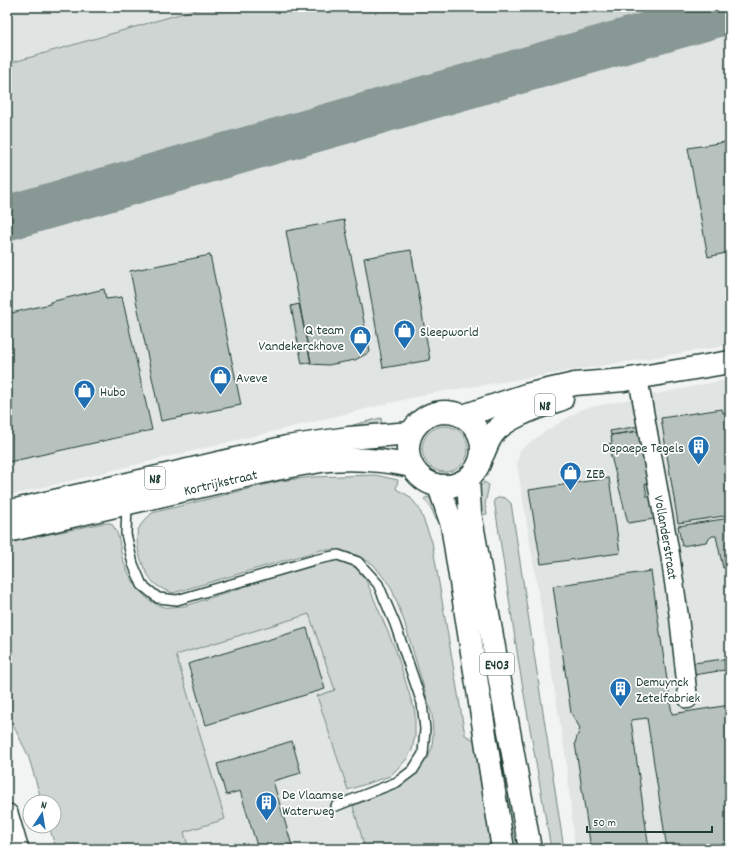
<svg xmlns="http://www.w3.org/2000/svg" width="737" height="856" font-family="Dekko,sans-serif">
  <style>
    .built { fill: #e0e4e3 }
    .green { fill: #ced5d3; stroke: #768984 }
    .lines { fill: none; stroke-linecap: round; stroke-linejoin: round }
    .taxiway { stroke: #889894; stroke-width: 45 }
    .building { fill: #b7c1bd; stroke: #1f3d34 }
    .lane-casing { stroke: #1f3d34; stroke-width: 12 }
    .street-casing { stroke: #1f3d34; stroke-width: 21 }
    .primary-casing { stroke: #1f3d34; stroke-width: 25 }
    .highway-casing { stroke: #1f3d34; stroke-width: 25 }
    .lane { stroke: #fff; stroke-width: 9 }
    .street { stroke: #fff; stroke-width: 18 }
    .primary { stroke: #fff; stroke-width: 22 }
    .highway { stroke: #fff; stroke-width: 22 }
    .labels { text-anchor: middle; stroke-width: 3.5; stroke-linejoin: round; paint-order: stroke }
    .shield { fill: #fff; stroke: #627771; stroke-width: 1 }
    .shield-label { font-size: 13px; font-weight: bold; fill: #1f3d34 }
    .poi-label { font-size: 14px; fill: #1f3d34; stroke: #fff; text-anchor: start }
    .street-label { font-size: 14px; fill: #1f3d34; stroke: #fff }
  </style>
  <rect width="100%" height="100%" fill="#f2f3f3"/>
  <filter id="ink" filterUnits="userSpaceOnUse"><feTurbulence type="fractalNoise" baseFrequency=".025" numOctaves="2"/><feDisplacementMap in="SourceGraphic" scale="8" xChannelSelector="R" yChannelSelector="G"/><feConvolveMatrix kernelMatrix="1 2 1 2 8 2 1 2 1" color-interpolation-filters="sRGB"/></filter>
  <g filter="url(#ink)">
    <path class="built" d="M7,7H730V345L427,394L7,496Z
      M730,379V849H575L566,759L517,464L520,450L543,433L582,409Z
      M310,613L335,691L317,697L348,790L364,845L349,849H189L184,832L224,819L176,655Z"/>
    <path class="green" d="M204,7H689L7,203V64Z
      M381,418L383,430L351,432L353,425Z
      M422 449a23 23 0 1 1 46 0a23 23 0 1 1-46 0Z
      M375,475L398,480L396,489L409,496L419,508L432,542L465,735L474,740L491,849H349L364,845L353,806L393,789L401,784L411,776L426,759L432,748L433,733L432,715L404,621L391,587L373,564L356,555L336,550H321L173,593C167,591 159,588 154,583C143,571 134,546 138,530C141,523 147,518 152,513L280,481L313,477Z
      M484,482L489,485L485,505L487,514L475,516V494Z
      M427,497L432,499L444,523L438,524L431,508L424,499Z
      M500,497L505,498L511,503L564,849H551L520,671L494,500Z
      M103,523H111C122,537 118,545 123,560C130,579 143,602 164,607C170,608 178,606 185,606L311,565L332,560L345,561L356,568L366,580L396,651L415,712V736L412,750L406,760L390,776L348,790L317,696L335,690L309,614L176,655L225,819L184,832L189,849H56L49,826H54V802H42L28,755L7,713V543Z
      M495,746H505L523,849H512Z"/>
    <g class="lines">
      <path class="taxiway" d="M7,218C248,148 489,81 730,11"/>
    </g>
    <path class="building" d="M725,142L730,171V252L708,257L688,148Z
      M344,220L370,352L355,360L328,365L311,364L286,231Z
      M411,250L430,360L383,368L364,258Z
      M210,255L241,405L161,421L130,271Z
      M104,289L106,299L122,297L152,430L9,462L7,455V314L50,304V302Z
      M299,304L311,362L302,364L291,306Z
      M722,409L723,413L730,412V515L678,523L661,418Z
      M639,426V431L611,435L610,431Z
      M639,431L649,483L645,484L647,497L651,496L654,519L628,523L608,444L612,443L611,435Z
      M609,478L620,553L541,564L529,490Z
      M730,518V567L723,568L716,536H712L706,542L682,546L678,526Z
      M651,571L672,714L730,705V849H667L647,718L631,720L649,849H591L575,743L580,728L571,713L553,586Z
      M307,628L325,689L206,725L188,664Z
      M724,659L725,670L694,675L693,663Z
      M292,741L301,773L273,781L293,849H258L240,791L226,795L217,764Z"/>
    <g class="lines">
      <defs>
        <path id="lane" d="M127,504L126,534L133,564L142,585L158,598L177,600L314,560L338,555L358,562L378,584L395,624L422,703L425,729L423,754L413,770L397,782L336,806"/>
        <g id="street">
          <path id="s1" d="M638,378L670,554L679,617L688,699"/>
        </g>
        <g id="primary">
          <circle cx="445" cy="449" r="37"/>
          <path d="M463,416L526,395L575,384L624,380L730,362"/>
          <path d="M483,454C486,448 488,440 493,434C505,417 542,406 562,399"/>
          <path d="M7,512L287,447L349,438L411,433"/>
          <path id="s2" d="M7,531L276,469C293,466 311,462 328,460C356,458 384,460 412,466"/>
        </g>
        <path id="highway" d="M468,479L470,513L530,849
          M439,486L452,525L503,849
          M7,815L17,849"/>
      </defs>
      <use href="#lane" class="lane-casing"/>
      <use href="#street" class="street-casing"/>
      <use href="#primary" class="primary-casing"/>
      <use href="#highway" class="highway-casing"/>
      <use href="#lane" class="lane"/>
      <use href="#street" class="street"/>
      <use href="#primary" class="primary"/>
      <use href="#highway" class="highway"/>
    </g>
  </g>
  <defs>
    <symbol id="shop-pin" viewBox="-11 -11 22 30"><path d="M0 17L-7.5 6A9.5 9.5 0 1 1 7.5 6Z" fill="#1f6fb2" stroke="#fff"/><path d="M-5-2.5h2.3a2.7 3.5 0 0 1 5.4 0H5L5.5 6h-11ZM-1.5-2.5h3a1.5 2.3 0 0 0-3 0Z" fill="#fff"/></symbol>
    <symbol id="building-pin" viewBox="-11 -11 22 30"><path d="M0 17L-7.5 6A9.5 9.5 0 1 1 7.5 6Z" fill="#1f6fb2" stroke="#fff"/><path d="M-4-6H4V6H1V3H-1V6H-4ZM-2.5-4.3h1.7v1.8h-1.7ZM.8-4.3h1.7v1.8H.8ZM-2.5-1h1.7V.8h-1.7ZM.8-1h1.7V.8H.8Z" fill="#fff"/></symbol>
  </defs>
  <g fill-rule="evenodd">
    <use href="#shop-pin" x="392" y="318" width="25" height="34"/>
    <use href="#shop-pin" x="348" y="324" width="25" height="34"/>
    <use href="#shop-pin" x="208" y="364" width="25" height="34"/>
    <use href="#shop-pin" x="72" y="378" width="25" height="34"/>
    <use href="#building-pin" x="686" y="434" width="25" height="34"/>
    <use href="#shop-pin" x="558" y="460" width="25" height="34"/>
    <use href="#building-pin" x="608" y="676" width="25" height="34"/>
    <use href="#building-pin" x="254" y="790" width="25" height="34"/>
  </g>
  <g class="labels">
    <g class="shield">
      <rect x="535" y="394" width="20" height="22" rx="3"/>
      <rect x="145" y="467" width="20" height="22" rx="3"/>
      <rect x="480" y="653" width="34" height="22" rx="3"/>
    </g>
    <g class="shield-label">
      <text x="545" y="410">N8</text>
      <text x="155" y="483">N8</text>
      <text x="497" y="669">E403</text>
    </g>
    <g class="poi-label">
      <text x="344" y="334" text-anchor="end">Q team<tspan x="344" dy="16">Vandekerckhove</tspan></text>
      <text x="420" y="336">Sleepworld</text>
      <text x="236" y="382">Aveve</text>
      <text x="100" y="396">Hubo</text>
      <text x="684" y="452" text-anchor="end">Depaepe Tegels</text>
      <text x="586" y="478">ZEB</text>
      <text x="636" y="686">Demuynck<tspan x="636" dy="16">Zetelfabriek</tspan></text>
      <text x="282" y="799">De Vlaamse<tspan x="282" dy="16">Waterweg</tspan></text>
    </g>
    <g class="street-label">
      <text dy="5" stroke="none"><textPath href="#s2" startOffset="219">Kortrijkstraat</textPath></text>
      <text dy="5" stroke="none"><textPath href="#s1" startOffset="162">Vollanderstraat</textPath></text>
    </g>
  </g>
  <rect width="737" height="856" fill="none" stroke="#fff" stroke-width="24"/>
  <rect x="12" y="12" width="713" height="832" fill="none" stroke="#1f3d34" stroke-width="1.5" filter="url(#ink)"/>
  <g transform="translate(42 814) rotate(12)"><circle r="19" fill="#ffffff" stroke="#a5b1ae"/>
  <path d="M0-3L7 15L0 10L-7 15Z" fill="#1f6fb2"/>
  <text y="-6" font-size="11" font-weight="bold" text-anchor="middle" fill="#1f3d34">N</text>
  </g>
  <path d="M587 826v6h125v-6" fill="none" stroke="#1f3d34" stroke-width="2"/>
  <text x="593" y="826" font-size="12" fill="#1f3d34" stroke="#ffffff" stroke-width="3" paint-order="stroke">50 m</text>
</svg>
